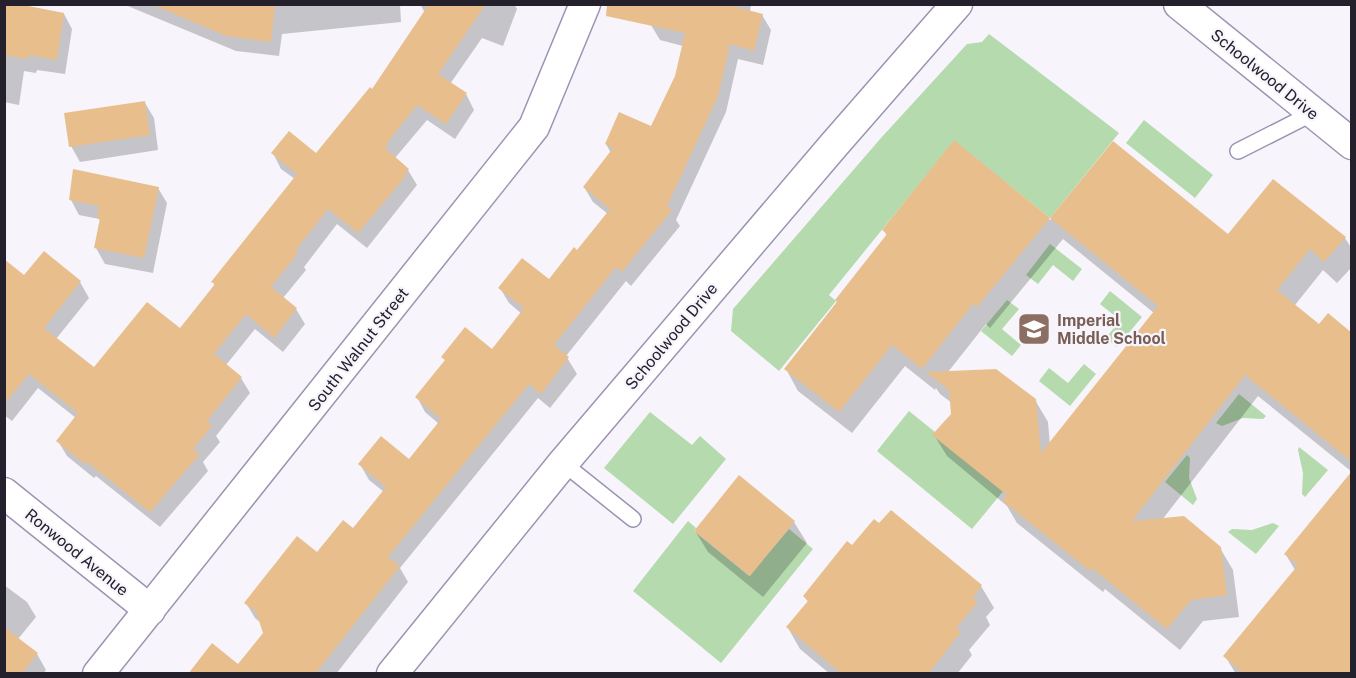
<svg xmlns="http://www.w3.org/2000/svg" width="1356" height="678" font-family="'Public Sans',sans-serif">
  <style>
    .green { fill: #b4daae }
    .shadow { fill: #0003; fill-rule: evenodd }
    .building { fill: #e8bf8c }
    .lines { fill: none; stroke-linecap: round; stroke-linejoin: round }
    .service-casing { stroke: #9d93b2; stroke-width: 18 }
    .minor-casing { stroke: #9d93b2; stroke-width: 33 }
    .service { stroke: #fff; stroke-width: 15 }
    .minor { stroke: #fff; stroke-width: 30 }
    .labels { text-anchor: middle; stroke-width: 4.5; stroke-linejoin: round; paint-order: stroke }
    .street-label { font-size: 16px; fill: #24202c; stroke: #f7f5fb }
    .education-label { font-size: 16px; font-weight: bold; fill: #785e54; stroke: #f7f5fb; text-anchor: start }
  </style>
  <rect width="100%" height="100%" fill="#f7f5fb"/>
  <path class="green" d="M989,34L1119,133L1050,218L954,141L829,295L836,301L779,371L731,331L733,309L881,138L967,44L982,42Z
    M1144,120L1213,175L1195,198L1126,143Z
    M1050,244L1082,269L1073,281L1053,265L1038,284L1026,275Z
    M1110,291L1142,317L1117,347L1106,338L1120,320L1100,304Z
    M1007,300L1019,309L1002,329L1021,345L1012,356L981,331Z
    M1084,364L1096,374L1070,406L1039,381L1049,368L1068,383Z
    M1239,394L1266,416L1263,419L1243,418L1222,426L1216,423Z
    M909,411L935,432L933,434L1005,489L972,529L877,451Z
    M650,412L692,445L700,436L726,459L673,524L604,468Z
    M1299,447L1328,470L1305,497L1302,494L1303,473L1298,450Z
    M1187,455L1190,458L1189,478L1197,499L1193,505L1165,482Z
    M688,521L696,528L694,531L749,576L789,529L813,549L721,663L633,591Z
    M1273,523L1279,526L1256,554L1228,532L1232,529L1252,530Z"/>
  <path class="shadow" d="M4,4L64,14L72,29L65,74L37,70L36,73L24,71L19,105L4,102Z
    M123,4H400L401,22L282,34L279,56L236,51Z
    M420,4H514L517,9L503,46L482,38L450,84L466,94L474,110L455,139L427,120L395,158L408,170L417,185L367,248L337,224L304,267L306,270L283,298L296,309L305,324L283,352L255,329L226,365L241,378L250,393L216,436L220,442L203,462L208,471L160,527L96,476L94,478L67,456L58,441L76,418L38,388L12,421L4,415V275L25,277L44,253L80,282L89,298L56,339L94,369L180,330L215,286L213,282L295,179L281,169L273,153L316,155L372,91L425,13Z
    M656,4H751L750,12L762,15L771,30L763,65L738,59L726,112L676,220L680,226L631,286L626,281L566,356L577,374L550,408L538,398L400,568L408,582L336,674H190L239,666L265,634L262,624L255,618L246,603L353,530L384,492L369,480L360,464L409,461L439,424L425,412L417,397L446,362L443,357L492,351L522,314L509,303L500,288L549,281L577,252L608,214L593,202L584,187L611,153L606,144L652,128L676,76L683,46L660,40L651,25Z
    M145,103L154,118L158,150L80,162L71,146Z
    M954,142L1050,220L1113,143L1229,236L1273,181L1345,238L1352,249V267L1337,283L1323,270L1295,305L1320,326L1352,335V472L1258,396L1162,520L1220,548L1233,570L1239,617L1203,621L1180,650L1105,589L1103,592L1017,523L1007,506L947,456L934,435L953,415L952,403L940,394L936,388L935,390L905,366L852,433L798,391L786,369L887,236L884,230ZM1063,239L1154,313L1050,445L1048,422L1035,400L948,372L986,324L990,328Z
    M158,188L167,203L153,273L105,264L96,248L101,223L99,219L79,215L71,200Z
    M1352,473V674H1236L1225,656L1295,570L1286,555Z
    M891,512L981,586L994,608L986,617L990,625L969,650L972,655L957,674H830L800,649L788,628L808,602L805,596L852,547L880,525Z
    M794,522L807,543L763,597L708,552L695,531Z
    M4,585L27,602L36,617L18,639L37,654L46,670L43,674H4Z"/>
  <path class="building" d="M4,4H18L64,13L57,60L29,55L28,59L4,55Z
    M151,4H275L271,42L226,36Z
    M429,4H486L438,74L467,93L446,124L417,105L387,143L388,144L385,148L409,169L404,176L405,177L358,233L328,209L295,251L298,253L271,287L297,308L274,338L246,314L214,354L242,377L207,421L212,426L193,449L200,454L150,512L87,462L85,464L56,441L78,413L29,374L4,404V259L24,275L44,251L81,281L44,328L94,367L147,302L180,328L215,284L211,282L297,174L271,153L289,131L316,153L370,87L372,89Z
    M607,4H724L763,14L754,51L730,44L718,96L667,206L672,210L622,272L616,267L554,345L569,357L541,394L529,384L388,557L400,566L315,674H188L212,643L238,664L263,633L256,612L244,603L297,536L317,552L343,520L353,528L386,487L358,464L381,436L409,459L441,419L415,397L445,360L441,357L465,327L492,349L524,308L498,288L522,258L549,279L574,247L577,250L610,209L583,187L613,148L605,144L619,112L651,126L675,76L685,33L606,16Z
    M145,101L150,135L69,147L64,113Z
    M954,140L1050,218L977,307L973,304L922,369L892,345L839,412L784,369L837,302L835,300L887,234L882,230Z
    M1113,141L1228,234L1273,179L1346,237L1324,262L1310,249L1277,290L1319,324L1328,313L1352,333V462L1245,375L1132,521L1184,516L1221,547L1227,595L1191,600L1167,629L1092,568L1090,571L1003,501L1007,495L932,435L951,414L949,390L926,372L996,369L1036,399L1041,453L1158,306L1050,218Z
    M73,169L159,187L144,258L94,248L100,218L97,217L99,206L69,200Z
    M1352,471V674H1244L1223,656L1298,565L1284,554Z
    M739,475L795,521L750,576L694,531Z
    M891,510L982,585L973,597L978,602L956,628L961,632L928,674H842L786,627L808,601L803,596L847,541L852,545L874,519L879,523Z
    M4,627L38,653L22,674H4Z"/>
  <g class="lines">
    <defs>
      <path id="service" d="M1238,151L1313,113
        M563,463L633,519"/>
      <path id="minor" d="M1179,4L1352,144
        M4,493L150,610
        M98,674L534,127L585,4
        M392,674L563,463L833,146L957,4"/>
    </defs>
    <use href="#service" class="service-casing"/>
    <use href="#minor" class="minor-casing"/>
    <use href="#service" class="service"/>
    <use href="#minor" class="minor"/>
  </g>
  <defs>
    <symbol id="school-square" viewBox="-11 -11 22 22"><rect x="-9" y="-9" width="18" height="18" rx="4" fill="#8d6e63" stroke="#f7f5fb"/><path d="M0-5L7-2L0 1L-7-2ZM-4 1L0 2.5L4 1V4Q0 6-4 4Z" fill="#fff"/></symbol>
  </defs>
  <g fill-rule="evenodd">
    <use href="#school-square" x="1015" y="310" width="38" height="38"/>
  </g>
  <g class="labels">
    <g class="street-label">
      <text transform="translate(1265 74) rotate(39)" y="6">Schoolwood Drive</text>
      <text transform="translate(671 336) rotate(-50)" y="6">Schoolwood Drive</text>
      <text transform="translate(358 349) rotate(-52)" y="6">South Walnut Street</text>
      <text transform="translate(77 552) rotate(39)" y="6">Ronwood Avenue</text>
    </g>
    <g class="education-label">
      <text x="1057" y="326">Imperial<tspan x="1057" dy="18">Middle School</tspan></text>
    </g>
  </g>
  <rect width="1356" height="678" fill="none" stroke="#24202c" stroke-width="12"/>
</svg>
